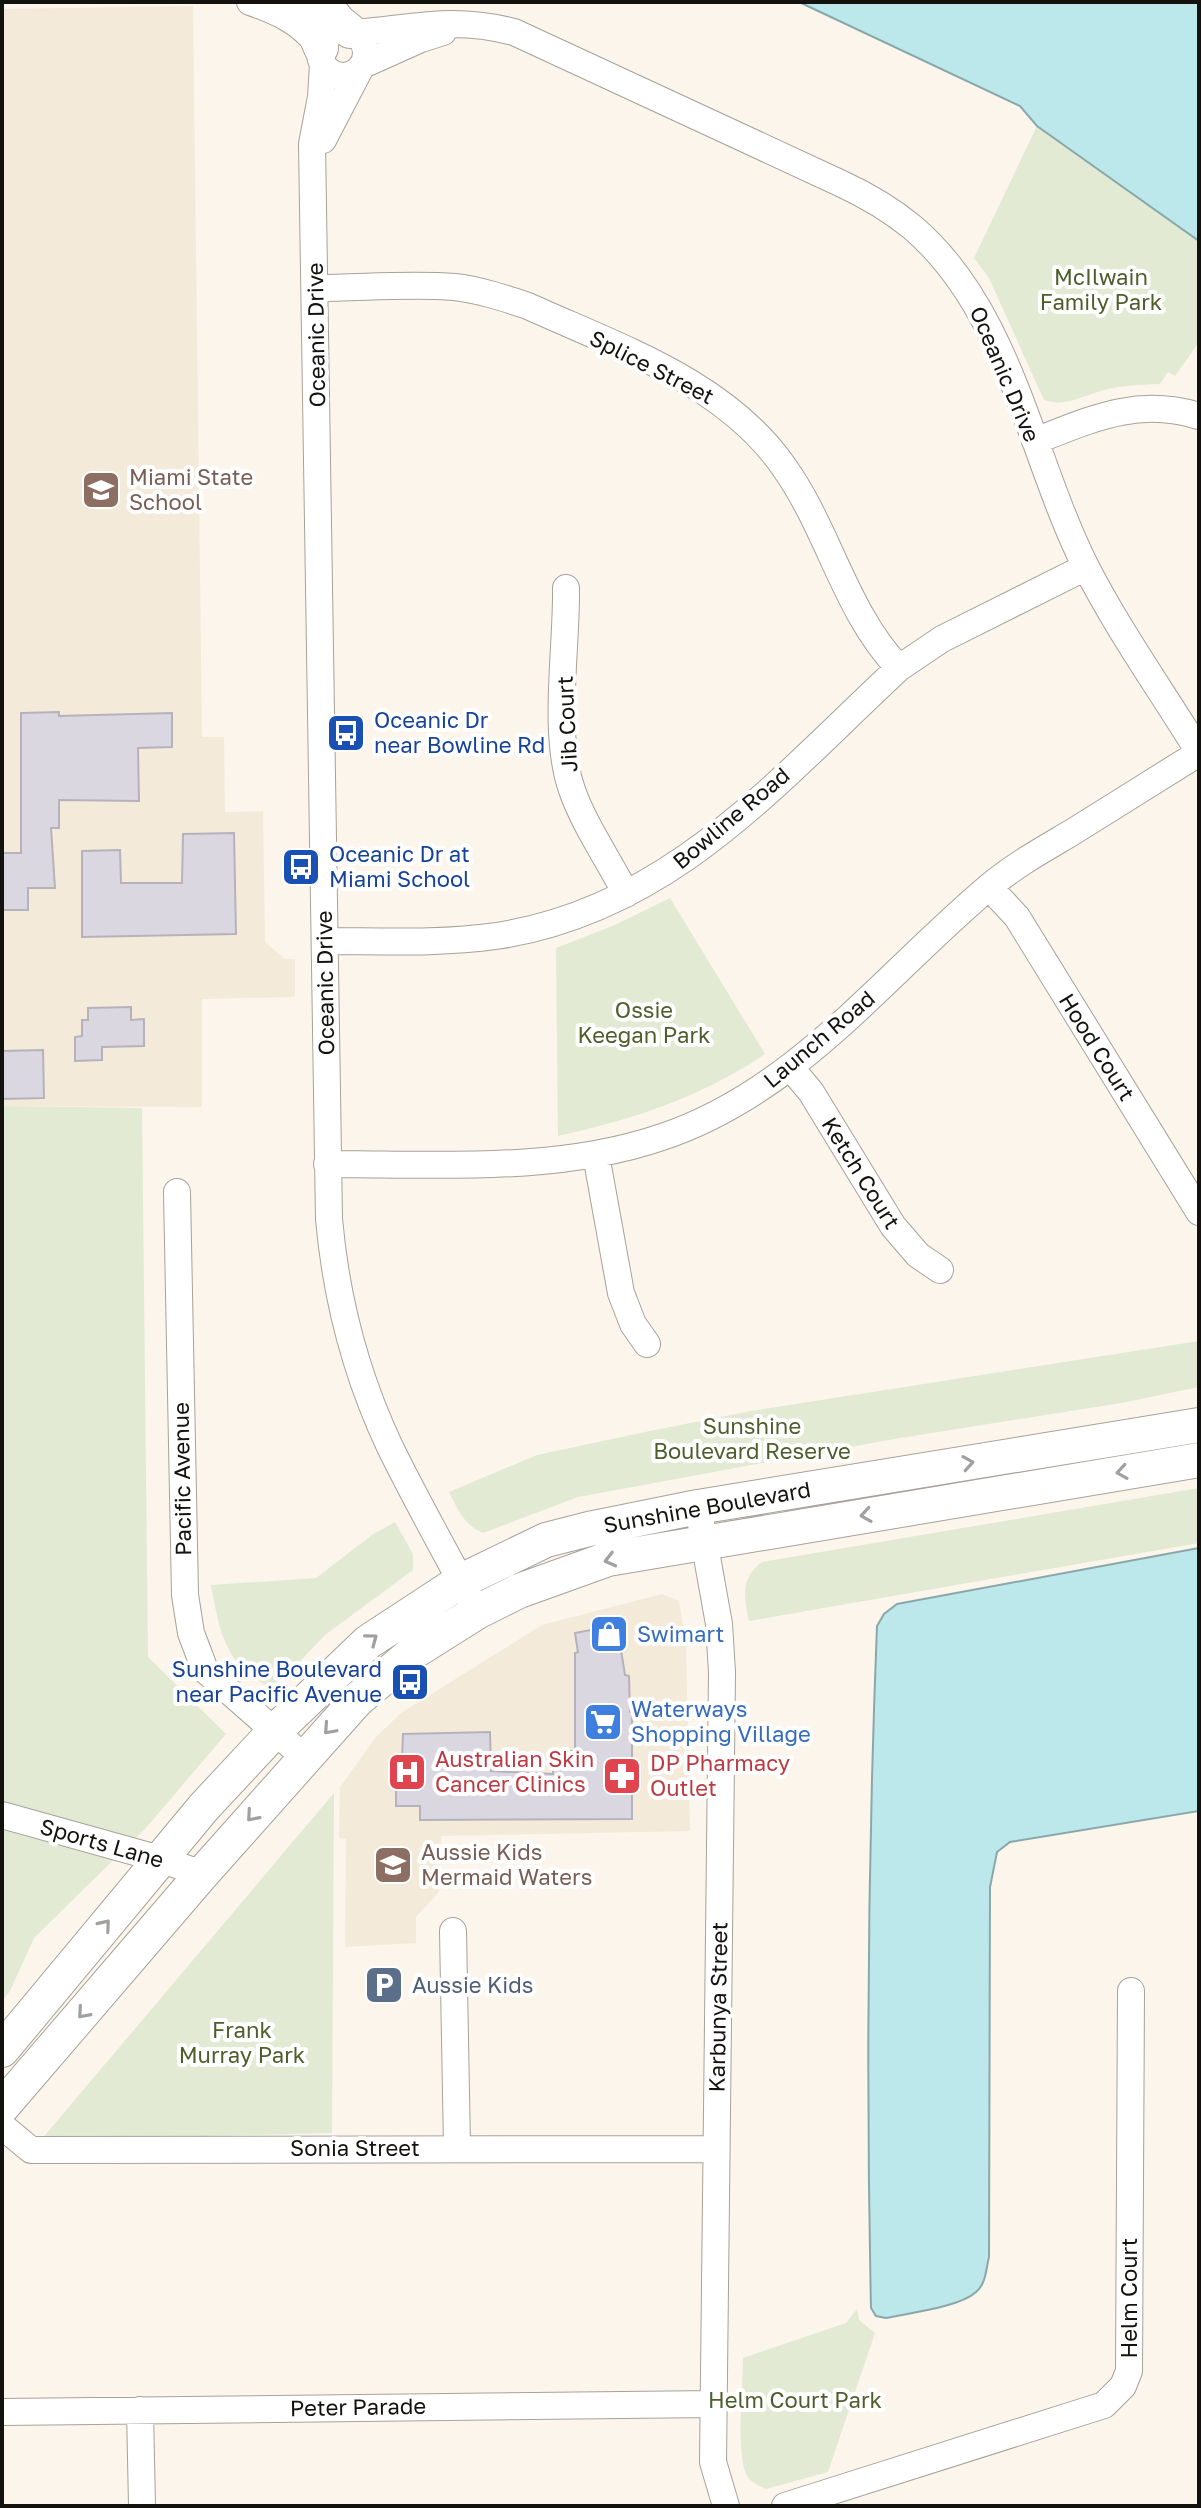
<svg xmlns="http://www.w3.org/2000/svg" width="1201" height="2508" font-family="'Golos Text',sans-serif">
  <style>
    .built { fill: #f4eada }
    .green { fill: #e2ead3 }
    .water { fill: #bde8eb; stroke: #8aa8a9; stroke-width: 2 }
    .building { fill: #dbd7e0; stroke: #b6b2bb; stroke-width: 2 }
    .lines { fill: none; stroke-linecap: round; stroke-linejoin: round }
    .minor-casing { stroke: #a7a29a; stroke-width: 28 }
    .major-casing { stroke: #a7a29a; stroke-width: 36 }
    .minor { stroke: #fff; stroke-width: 26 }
    .major { stroke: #fff; stroke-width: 34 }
    .oneway { stroke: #a1a09f }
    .labels { text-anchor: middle; stroke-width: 8; stroke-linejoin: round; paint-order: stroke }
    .park-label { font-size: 22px; fill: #4f5d2b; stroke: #fff }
    .street-label { font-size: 22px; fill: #14120f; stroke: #fff }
    .education-label { font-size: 22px; fill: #785e54; stroke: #fff; text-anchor: start }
    .transit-label { font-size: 22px; fill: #164399; stroke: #fff; text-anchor: start }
    .shop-label { font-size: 22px; fill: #366cbe; stroke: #fff; text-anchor: start }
    .health-label { font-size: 22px; fill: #be3a42; stroke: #fff; text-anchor: start }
    .service-label { font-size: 22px; fill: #4e5e75; stroke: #fff; text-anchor: start }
  </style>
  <rect width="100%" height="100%" fill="#fbf5ec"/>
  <path class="built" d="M193,6L202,737H224L225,812L263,811L265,942L285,959H295V997L202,999V1107L2,1106V9Z
    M662,1594L679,1601L686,1644L690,1831L441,1836L439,1892L416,1917V1943L345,1947L346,1839L339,1838L340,1787L376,1737L401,1713L542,1625Z"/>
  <path class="green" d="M1037,126L1199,241V342L1175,376L1168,372L1160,384C1140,385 1120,385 1101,391C1080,397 1065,407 1044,400L989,278L974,258Z
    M670,898L765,1054C699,1098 634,1119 558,1136L556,948L615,925Z
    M2,1106L142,1108L148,1657L226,1734L145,1829L34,1938L10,1991L2,2001Z
    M1199,1341V1387L1121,1403L894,1439L578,1497L483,1533C464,1525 458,1510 449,1492L537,1455L645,1432L751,1411Z
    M1199,1488V1543L749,1621C744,1598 740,1578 762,1562Z
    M395,1522L413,1554V1570L325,1635L286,1676L270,1687C225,1667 219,1629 211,1585L316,1578L372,1535Z
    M334,1793L332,2133L41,2140Z
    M857,2309L859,2320L875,2333L828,2472L766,2489C758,2486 750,2482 746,2474C736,2451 743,2386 743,2358L846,2323Z"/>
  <path class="water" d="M799,2H1199V241L1037,126L1020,106Z
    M1199,1548V1811L1010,1842L997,1852L990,1887L989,2257C986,2269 986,2284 976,2292C960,2307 909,2313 886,2318L876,2316L871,2308C866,2081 868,1853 877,1626L884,1614L897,1604Z"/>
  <path class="building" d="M59,712V716L172,713V747L138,748L139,801L59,800V828H51L55,888H28V910H2V853H21V713Z
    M234,833L236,934L82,937V851L120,850L121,883H182L183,834Z
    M131,1007V1020L144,1019V1046L102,1047V1060L75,1061V1037L82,1036V1020H88V1008Z
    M43,1050L44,1098L2,1099V1051Z
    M617,1625L625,1675L629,1676L630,1712H632V1819L420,1820V1806H396V1769L402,1760L403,1734L490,1732L491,1771L553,1774V1751H575V1653L578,1652L575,1633Z"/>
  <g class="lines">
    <defs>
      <path id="minor" d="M250,2C276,11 300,21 317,44
        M320 53a23 23 0 1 1 46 0a23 23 0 1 1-46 0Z
        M355,33C415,28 452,16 514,32L840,183C866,195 890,209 912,227C1010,310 1030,455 1085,565C1118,630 1161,690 1199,752
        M323,64L321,97L312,144L329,1219C336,1298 356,1375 390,1447C415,1498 443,1548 470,1598
        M363,65L421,39L443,32
        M323,140L360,69
        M316,288C362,288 409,283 455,287C480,290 504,298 528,306C618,347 725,382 784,467C829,530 845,612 899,668
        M1035,441C1092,419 1137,397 1199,416
        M566,588C567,648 552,734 572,790C585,827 609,860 626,894
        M989,887L1017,917L1199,1212
        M325,941C382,941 439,944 496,936C670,910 776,782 899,668L942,639L1086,567
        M791,1068L811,1092L893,1226L918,1255L940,1270
        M596,1155L621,1293L633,1324L647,1344
        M327,1164C437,1164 557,1173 662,1137C797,1092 885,974 990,886C1015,865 1044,849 1071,833C1114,806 1156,780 1199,753
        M177,1192L185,1595L191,1633L205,1670L304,1757
        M698,1507L719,1624L722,1672L713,2462L726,2506
        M2,1815L160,1859L202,1874
        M453,1931L457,2147
        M2,2126L31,2150L716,2149
        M140,2410L142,2506
        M2,2412L714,2404
        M785,2506L1104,2405L1123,2386L1129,2371L1131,1991"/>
      <path id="major" d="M302,2L321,48
        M322,2L339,22L350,31
        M2,2050L204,1807L274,1732L368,1642L461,1581L546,1540L589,1529L698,1507L1199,1425
        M2,2107L202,1874L357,1700L415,1651L477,1612L519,1591L608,1559L1199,1460"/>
    </defs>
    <use href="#minor" class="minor-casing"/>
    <use href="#major" class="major-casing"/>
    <use href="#minor" class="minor"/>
    <use href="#major" class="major"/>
  </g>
  <defs><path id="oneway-chevron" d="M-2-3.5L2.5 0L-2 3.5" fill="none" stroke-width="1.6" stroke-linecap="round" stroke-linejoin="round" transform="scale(2)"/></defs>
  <g class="oneway">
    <use href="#oneway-chevron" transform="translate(968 1463) rotate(-9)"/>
    <use href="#oneway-chevron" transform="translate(1122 1472) rotate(171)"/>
    <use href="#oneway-chevron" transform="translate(866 1515) rotate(171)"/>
    <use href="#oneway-chevron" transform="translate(610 1560) rotate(166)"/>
    <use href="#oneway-chevron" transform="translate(372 1639) rotate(-37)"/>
    <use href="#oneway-chevron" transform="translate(329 1729) rotate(132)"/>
    <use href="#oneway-chevron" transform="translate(252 1816) rotate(131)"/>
    <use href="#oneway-chevron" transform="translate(105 1925) rotate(-50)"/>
    <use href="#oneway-chevron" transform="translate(83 2013) rotate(131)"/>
  </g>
  <defs>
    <symbol id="school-square" viewBox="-11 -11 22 22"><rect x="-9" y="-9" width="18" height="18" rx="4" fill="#8d6e63" stroke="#fff"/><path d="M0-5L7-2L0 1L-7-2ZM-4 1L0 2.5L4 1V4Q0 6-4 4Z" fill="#fff"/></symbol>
    <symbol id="bus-square" viewBox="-11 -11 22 22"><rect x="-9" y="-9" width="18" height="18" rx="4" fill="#1a4fb4" stroke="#fff"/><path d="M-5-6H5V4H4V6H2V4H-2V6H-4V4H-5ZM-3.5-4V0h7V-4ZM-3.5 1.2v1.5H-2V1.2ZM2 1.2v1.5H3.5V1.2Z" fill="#fff"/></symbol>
    <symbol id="shop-square" viewBox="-11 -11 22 22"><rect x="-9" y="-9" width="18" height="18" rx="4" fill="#3f7fe0" stroke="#fff"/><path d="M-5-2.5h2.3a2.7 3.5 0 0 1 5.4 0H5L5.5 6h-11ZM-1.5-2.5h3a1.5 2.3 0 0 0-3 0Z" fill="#fff"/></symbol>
    <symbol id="supermarket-square" viewBox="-11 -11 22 22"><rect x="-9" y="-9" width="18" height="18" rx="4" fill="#3f7fe0" stroke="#fff"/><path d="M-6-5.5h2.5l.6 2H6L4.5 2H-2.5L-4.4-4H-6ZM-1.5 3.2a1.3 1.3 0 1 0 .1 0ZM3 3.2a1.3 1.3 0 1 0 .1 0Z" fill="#fff"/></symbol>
    <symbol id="hospital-square" viewBox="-11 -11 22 22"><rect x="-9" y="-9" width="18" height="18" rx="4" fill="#e0444e" stroke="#fff"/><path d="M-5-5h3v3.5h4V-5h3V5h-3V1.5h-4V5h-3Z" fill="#fff"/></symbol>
    <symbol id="pharmacy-square" viewBox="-11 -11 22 22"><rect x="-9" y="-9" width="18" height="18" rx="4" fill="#e0444e" stroke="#fff"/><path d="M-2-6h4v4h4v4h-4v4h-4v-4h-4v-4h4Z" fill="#fff"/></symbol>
    <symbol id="parking-square" viewBox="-11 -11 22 22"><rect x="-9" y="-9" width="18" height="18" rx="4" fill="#5c6f8a" stroke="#fff"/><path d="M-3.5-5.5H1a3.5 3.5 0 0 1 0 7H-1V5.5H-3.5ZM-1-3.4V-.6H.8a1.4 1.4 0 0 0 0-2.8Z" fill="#fff"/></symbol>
  </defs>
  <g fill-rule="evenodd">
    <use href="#school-square" x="79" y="468" width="44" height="44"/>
    <use href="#bus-square" x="324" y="711" width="44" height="44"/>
    <use href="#bus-square" x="279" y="845" width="44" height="44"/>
    <use href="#shop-square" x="587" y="1612" width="44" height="44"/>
    <use href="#bus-square" x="388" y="1660" width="44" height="44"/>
    <use href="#supermarket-square" x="581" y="1700" width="44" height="44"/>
    <use href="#hospital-square" x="385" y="1750" width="44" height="44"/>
    <use href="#pharmacy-square" x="600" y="1754" width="44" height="44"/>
    <use href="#school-square" x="371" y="1843" width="44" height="44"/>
    <use href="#parking-square" x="362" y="1963" width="44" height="44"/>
  </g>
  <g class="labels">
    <g class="park-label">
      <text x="1101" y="285">McIlwain<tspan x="1101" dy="25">Family Park</tspan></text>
      <text x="644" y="1018">Ossie<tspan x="644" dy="25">Keegan Park</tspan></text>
      <text x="752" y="1434">Sunshine<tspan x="752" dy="25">Boulevard Reserve</tspan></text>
      <text x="242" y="2038">Frank<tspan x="242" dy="25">Murray Park</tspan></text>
      <text x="795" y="2408">Helm Court Park</text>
    </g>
    <g class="street-label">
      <text transform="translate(316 335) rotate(-91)" y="8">Oceanic Drive</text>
      <text transform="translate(652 367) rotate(27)" y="8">Splice Street</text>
      <text transform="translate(1005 374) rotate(67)" y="8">Oceanic Drive</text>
      <text transform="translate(567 724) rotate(-93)" y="8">Jib Court</text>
      <text transform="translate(731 818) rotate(-40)" y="8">Bowline Road</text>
      <text transform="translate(325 983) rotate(-91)" y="8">Oceanic Drive</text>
      <text transform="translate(819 1039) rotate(-40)" y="8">Launch Road</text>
      <text transform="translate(1097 1047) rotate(58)" y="8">Hood Court</text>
      <text transform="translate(861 1173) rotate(58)" y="8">Ketch Court</text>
      <text transform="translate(182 1479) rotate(-91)" y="8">Pacific Avenue</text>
      <text transform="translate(707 1507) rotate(-10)" y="8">Sunshine Boulevard</text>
      <text transform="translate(102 1843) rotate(16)" y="8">Sports Lane</text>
      <text transform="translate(718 2007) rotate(-89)" y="8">Karbunya Street</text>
      <text x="355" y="2156">Sonia Street</text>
      <text transform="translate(1129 2298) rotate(-90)" y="8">Helm Court</text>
      <text transform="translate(358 2407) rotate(-1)" y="8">Peter Parade</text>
    </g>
    <g class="education-label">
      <text x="129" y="485">Miami State<tspan x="129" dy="25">School</tspan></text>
      <text x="421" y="1860">Aussie Kids<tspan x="421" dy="25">Mermaid Waters</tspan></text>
    </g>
    <g class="transit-label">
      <text x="374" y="728">Oceanic Dr<tspan x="374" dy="25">near Bowline Rd</tspan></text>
      <text x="329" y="862">Oceanic Dr at<tspan x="329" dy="25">Miami School</tspan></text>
      <text x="382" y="1677" text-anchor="end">Sunshine Boulevard<tspan x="382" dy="25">near Pacific Avenue</tspan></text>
    </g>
    <g class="shop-label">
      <text x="637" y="1642">Swimart</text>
      <text x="631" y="1717">Waterways<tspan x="631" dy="25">Shopping Village</tspan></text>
    </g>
    <g class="health-label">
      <text x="435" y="1767">Australian Skin<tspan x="435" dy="25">Cancer Clinics</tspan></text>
      <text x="650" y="1771">DP Pharmacy<tspan x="650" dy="25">Outlet</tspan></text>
    </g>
    <g class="service-label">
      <text x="412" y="1993">Aussie Kids</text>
    </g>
  </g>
  <rect width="1201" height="2508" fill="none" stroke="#14120f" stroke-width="8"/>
</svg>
